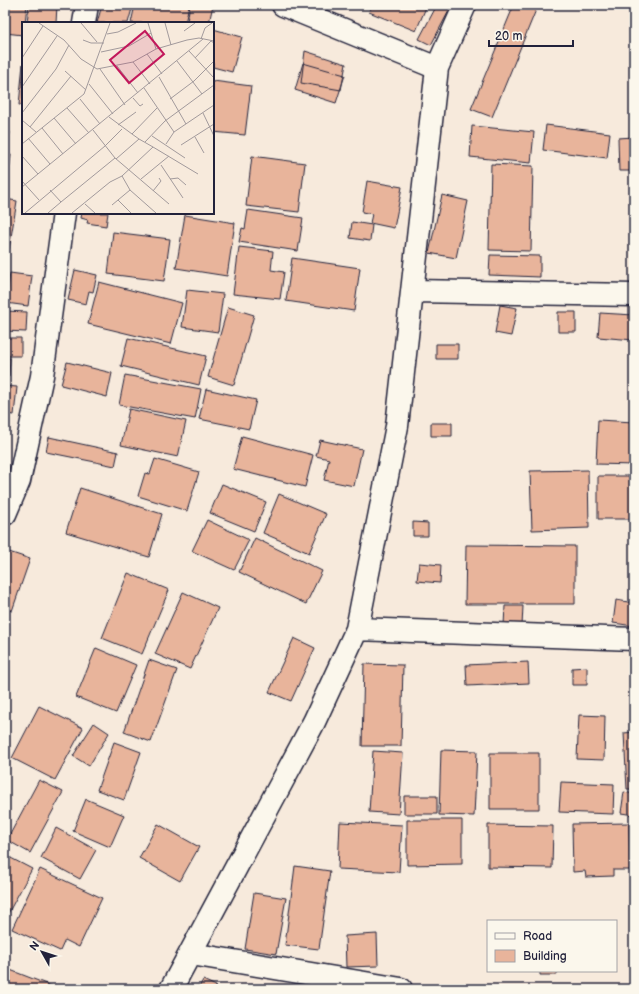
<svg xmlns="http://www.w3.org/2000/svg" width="639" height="994" font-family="'Balsamiq Sans',sans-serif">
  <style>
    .building { fill: #e8b49b; stroke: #22223b }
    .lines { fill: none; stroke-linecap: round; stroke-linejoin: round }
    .minor-casing { stroke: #22223b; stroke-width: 25 }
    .minor { stroke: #fbf7ec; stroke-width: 22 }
    .inset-road { fill: none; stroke: #a29a9c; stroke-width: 1 }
    .view { fill: #c2185b; fill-opacity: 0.15; stroke: #c2185b; stroke-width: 2 }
    .inset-edge { fill: none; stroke: #22223b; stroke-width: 2 }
  </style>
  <rect width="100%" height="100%" fill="#f7eadc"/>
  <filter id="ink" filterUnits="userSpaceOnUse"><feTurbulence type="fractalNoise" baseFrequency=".025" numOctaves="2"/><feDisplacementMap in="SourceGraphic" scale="8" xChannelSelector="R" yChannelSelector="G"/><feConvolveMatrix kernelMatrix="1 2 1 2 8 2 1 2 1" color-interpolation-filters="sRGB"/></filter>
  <g filter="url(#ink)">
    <path class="building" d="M5,5H27L25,23H23V35L5,33Z
      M29,5H57L56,23H27Z
      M102,5H133L128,23H97Z
      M135,5H189L185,23H131Z
      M190,5H213L209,23L187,21Z
      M372,5H427L416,31L369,12Z
      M437,5H452L431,45L419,39Z
      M514,5H538L492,117L471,109Z
      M213,29L242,37L232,72L213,67Z
      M305,51L346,64L341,90L301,83Z
      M303,63L345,75L336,103L295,90Z
      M23,64V105H19Z
      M213,81L251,86L245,135L213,132Z
      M546,125L610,133L607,158L543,150Z
      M472,126L534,132L531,163L470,157Z
      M5,131L10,132L7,154L11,155L7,189H5Z
      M634,137V171H619L618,138Z
      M252,156L305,163L299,212L246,206Z
      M491,164L533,166L531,251L489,250Z
      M367,181L402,187L394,228L370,223L372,214L362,212Z
      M442,195L468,201L456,258L429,253Z
      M5,199L17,201L9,249L5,248Z
      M248,210L303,218L298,251L239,242L242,228L245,229Z
      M82,213H108L106,226L87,223L88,220L81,218Z
      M185,215L235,223L227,276L176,268Z
      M352,222L372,225L370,241L350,238Z
      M113,232L170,239L164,281L108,274Z
      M239,247L273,251L271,270L284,272L280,299L233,294Z
      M490,255L540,256V277L489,275Z
      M292,258L360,268L354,311L286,301Z
      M75,270L97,275L93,292L89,291L86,304L68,300Z
      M10,273L32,276L28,306L6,303Z
      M99,282L182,303L171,344L88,324Z
      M187,290L223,294L218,332L182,327Z
      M500,305L517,308L511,336L495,333Z
      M228,307L254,315L234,385L208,377Z
      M5,311L27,312L26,332L5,331Z
      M558,312H576V332H558Z
      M600,313L634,315V340L598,337Z
      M5,338H21V356H5Z
      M128,338L206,356L199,385L121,366Z
      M436,344H458V359H436Z
      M5,358H10L9,376H5Z
      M67,362L112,373L107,397L61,385Z
      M125,375L201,389L195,419L119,405Z
      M5,386L17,387L14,415L5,414Z
      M206,389L256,400L249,429L199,419Z
      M129,409L186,421L178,457L121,445Z
      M598,420L634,422V465L596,464Z
      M431,423H452V436H431Z
      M242,436L313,455L305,487L233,469Z
      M49,437L118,452L115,466L46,452Z
      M320,440L362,449L354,486L324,480L329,459L316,456Z
      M155,459L199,472L187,511L138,496L145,473L150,474Z
      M588,470L589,528L532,530L530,471Z
      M598,476H634V519H598Z
      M222,484L266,502L254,531L210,513Z
      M80,488L162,514L149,557L66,532Z
      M279,494L326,514L309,553L263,533Z
      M207,520L249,540L234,570L192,551Z
      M413,522L428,523V536H413Z
      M255,538L322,571L306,604L239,572Z
      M466,545L575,546V604H465Z
      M9,552L30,559L12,611L5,609V564Z
      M419,563L441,565L440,583L417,581Z
      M128,573L169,590L142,654L102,638Z
      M183,592L218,608L190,669L155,654Z
      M616,600L634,603V626L613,623Z
      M505,606H523L522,626L504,625Z
      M294,638L315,648L291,701L269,692Z
      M96,648L136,665L116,713L76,697Z
      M149,660L177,670L151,742L124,732Z
      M528,662L529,683L467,686L466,665Z
      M633,662H634V687H631Z
      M364,664L403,665L401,746H362Z
      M587,667V685H572V668Z
      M39,706L83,728L55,780L12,758Z
      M579,715L605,716L604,760L577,759Z
      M94,723L109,733L89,766L73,756Z
      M634,732V789H627L624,733Z
      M114,742L141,752L124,800L97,790Z
      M441,750L477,751L474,816L439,815Z
      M373,751L403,753L399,814L369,812Z
      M490,753H539V809H490Z
      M39,780L63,792L30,853L7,840Z
      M561,782L614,784L613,814L559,812Z
      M624,792L634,794V815L621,813Z
      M404,796H437V814H404Z
      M86,799L124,815L110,847L73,831Z
      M407,820H462V864L407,865Z
      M340,822L402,825L399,872L338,869Z
      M629,823L630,870H613V876L586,877L585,871L573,872L572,824Z
      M158,824L199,847L180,881L139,858Z
      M488,825L553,826L552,868L488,867Z
      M56,828L96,850L80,879L41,858Z
      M5,855L32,869L5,919Z
      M295,866L330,871L319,949L285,945Z
      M40,869L102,898L79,947L65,940L60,951L12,929Z
      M254,893L286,898L276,954L245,949Z
      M377,934L378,966L346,967L345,936Z
      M5,968L59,989H5Z
      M540,971H557V975H540Z
      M203,980L216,986L215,989H198Z"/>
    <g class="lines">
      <defs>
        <path id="minor" d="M283,5L437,68
          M84,23L87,5
          M412,291L634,295
          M5,514L19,481L42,376L64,213
          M357,629L634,639
          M191,954L401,989
          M171,989L314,722L357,629L397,426L437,68L465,5"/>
      </defs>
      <use href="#minor" class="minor-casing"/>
      <use href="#minor" class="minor"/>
    </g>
  </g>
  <g transform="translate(22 22)">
    <rect width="192" height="192" fill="#f7eadc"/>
    <path class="inset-road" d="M17,1L42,18L59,37L75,47L111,40L134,27L165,18L177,16L192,19M59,1L75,20M126,1L134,27M143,1L149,23M162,9L173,1M85,12L96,10L114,1M179,17L183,6L190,1M61,18L69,21H82M167,29L192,56M79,30L107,24L129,11M125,32L140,52M0,36L21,4M173,36L189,19L192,21M155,39L180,72M111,40L128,62M95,44L116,71M78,47L103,83M43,49L64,68M137,55L164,102M67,62L91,92M0,65L35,14M122,66L152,110M111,76L118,84L121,82M58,77L78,102M148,77L172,59L192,39M45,86L67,111M0,91L34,47L47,23M181,91L192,114M87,95L110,112M32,96L54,122M0,98L14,110M96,103L114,90M8,105L49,54M20,106L41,132M71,108L93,136L147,182M130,114L163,136M173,115L182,131M6,116L28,142M117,117L110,112L135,86M123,120L143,99L192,63M0,122L62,72L88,1M144,122L152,110L192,83M159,123L192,102M0,134L16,152M94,137L117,117L131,125M139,143L161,176M100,154L108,168L134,191M119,157L147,134M148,157L156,156L164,163M0,159L17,178M0,165L181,17M28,168L39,180L93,136M131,169L139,159L137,156M96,178L109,191M63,182L73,191M90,183L108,168M3,191L83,124L100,107M26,191L39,180M50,191L88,160L100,154L131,125L176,152"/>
    <path class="view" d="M123,9L142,32L107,61L88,38Z"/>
    <rect width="192" height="192" class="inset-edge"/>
  </g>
  <rect width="639" height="994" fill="none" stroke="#fbf7ec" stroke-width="20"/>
  <rect x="10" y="10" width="619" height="974" fill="none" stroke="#22223b" stroke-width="1.5" filter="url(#ink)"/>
  <rect x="487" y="920" width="130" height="52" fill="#fbf7ec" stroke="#a4a2a5"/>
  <rect x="495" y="933" width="20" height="6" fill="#fbf7ec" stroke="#a4a2a5"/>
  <text x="523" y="940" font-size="12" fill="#22223b">Road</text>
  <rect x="495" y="950" width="20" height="12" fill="#e8b49b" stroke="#a4a2a5"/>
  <text x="523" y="960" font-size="12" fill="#22223b">Building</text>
  <g transform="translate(42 952) rotate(309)" stroke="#fbf7ec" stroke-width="3" paint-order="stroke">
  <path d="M0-3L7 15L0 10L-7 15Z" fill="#22223b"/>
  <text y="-6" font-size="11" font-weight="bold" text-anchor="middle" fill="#22223b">N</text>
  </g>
  <path d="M489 40v6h84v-6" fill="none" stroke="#22223b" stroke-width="2"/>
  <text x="495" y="40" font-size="12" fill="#22223b" stroke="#fbf7ec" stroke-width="3" paint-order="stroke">20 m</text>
</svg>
